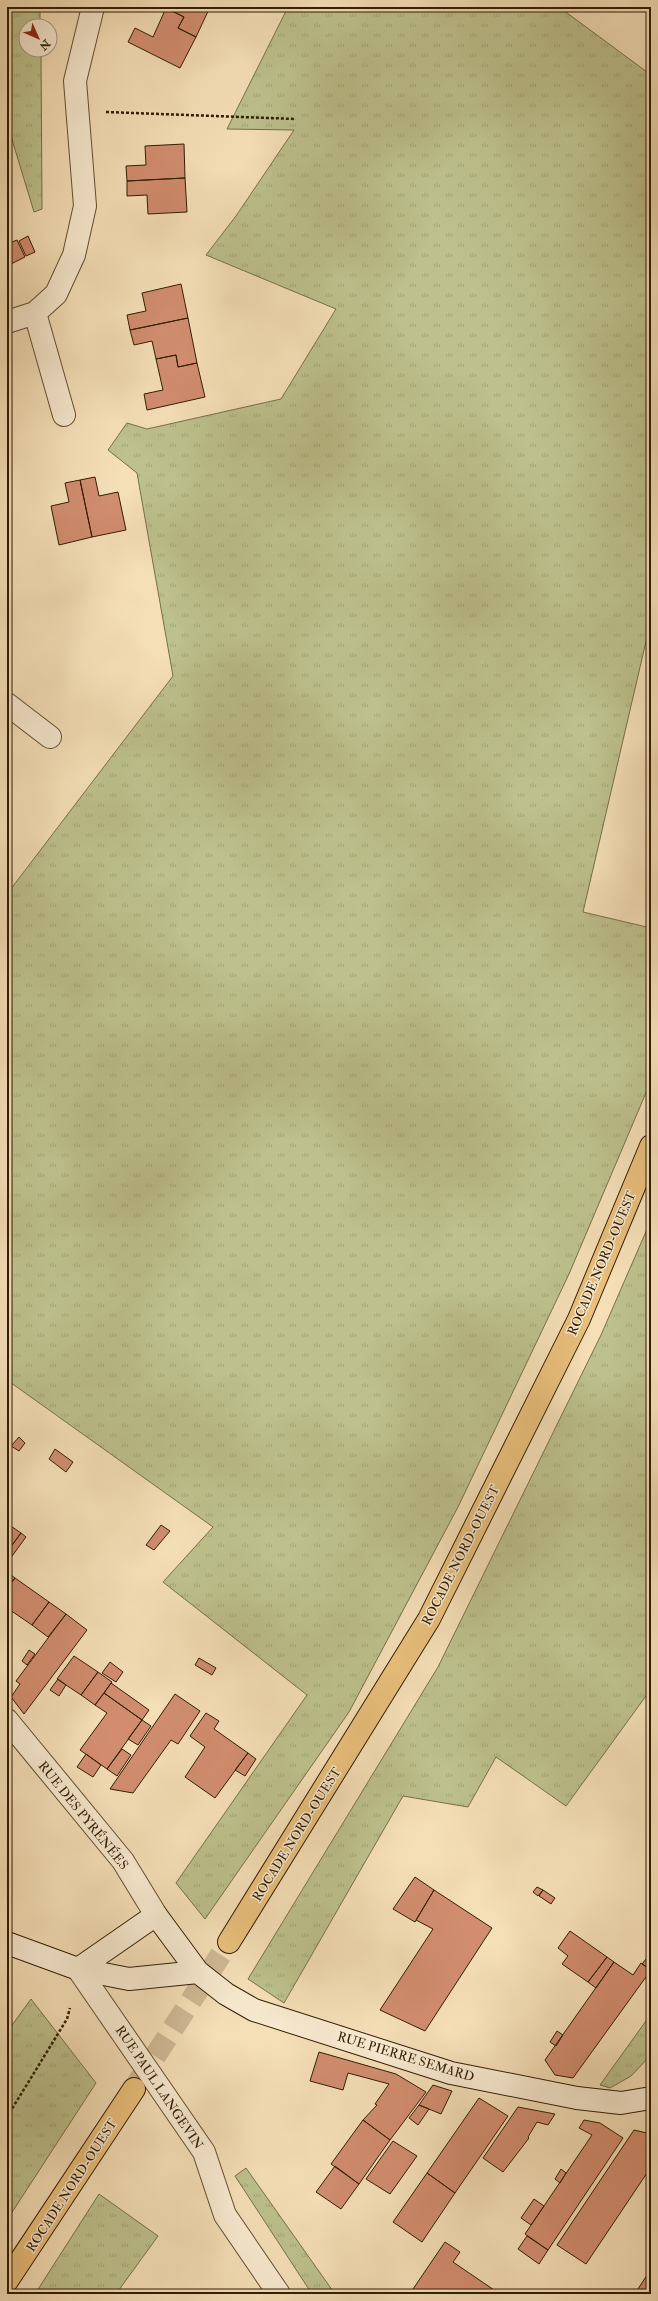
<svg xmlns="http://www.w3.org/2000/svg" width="658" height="2301" font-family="'IM FELL Double Pica',serif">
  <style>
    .grass { fill: url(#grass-tufts); stroke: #776f48 }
    .building { fill: #d28d70; stroke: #311d03 }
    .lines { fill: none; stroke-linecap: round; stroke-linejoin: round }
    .primary-tunnel { stroke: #ceb893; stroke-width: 22; stroke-dasharray: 22 11; stroke-linecap: butt }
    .street-casing { stroke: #624e30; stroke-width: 24 }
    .secondary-casing { stroke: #311d03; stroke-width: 24 }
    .primary-casing { stroke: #311d03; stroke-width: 24 }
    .path { stroke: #311d03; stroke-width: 2.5; stroke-dasharray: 3 2; stroke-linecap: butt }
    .street { stroke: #f8ead0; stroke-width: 22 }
    .secondary { stroke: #f8ead0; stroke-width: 22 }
    .primary { stroke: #eac07c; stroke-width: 22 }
    .labels { text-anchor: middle; stroke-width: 3; stroke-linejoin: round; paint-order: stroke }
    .street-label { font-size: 13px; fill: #311d03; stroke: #f8ead0 }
  </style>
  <defs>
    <pattern id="grass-tufts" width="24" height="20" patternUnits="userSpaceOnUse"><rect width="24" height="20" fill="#bdc18d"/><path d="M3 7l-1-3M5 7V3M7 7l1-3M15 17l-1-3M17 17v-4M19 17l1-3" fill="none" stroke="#a3a578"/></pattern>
  </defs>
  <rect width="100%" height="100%" fill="#f5dfb7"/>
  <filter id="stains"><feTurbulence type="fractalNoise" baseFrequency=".005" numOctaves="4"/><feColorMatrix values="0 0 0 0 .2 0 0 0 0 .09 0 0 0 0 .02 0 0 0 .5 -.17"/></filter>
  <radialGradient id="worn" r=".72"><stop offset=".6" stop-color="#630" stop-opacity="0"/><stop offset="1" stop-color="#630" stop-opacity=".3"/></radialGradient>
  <path class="grass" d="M7,7H40V26H26V50H41L42,209L34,212L7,123Z
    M288,7H559L651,75V620L583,912L651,928V1081L569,1274L458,1507L349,1712L205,1919L176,1883L307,1695L163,1582L213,1527L7,1380V894L173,676L137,473L108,450L127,423L147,429L281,399L336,309L206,255L236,216L294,130L227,129Z
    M651,1220V1689L566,1806L496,1757L468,1807L403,1796L284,2003L248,1979L438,1667L601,1335Z
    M31,1999L96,2083L7,2220V2032Z
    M651,2014V2055L631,2076L610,2088L600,2085Z
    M246,2168L335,2294H312L235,2176Z
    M99,2194L158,2236L116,2294H35Z"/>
  <path class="building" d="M167,7H210L196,37L178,28L184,17L166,8Z
    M166,8L184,17L178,28L196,37L180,68L128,42L135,28L153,37Z
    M184,144L185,178L127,181L126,166L146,165L145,146Z
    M185,178L187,212L148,214L147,195L127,196V181Z
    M28,236L35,252L26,256L19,241Z
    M17,240L25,257L7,266V244Z
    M181,284L188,318L130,330L127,315L146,311L142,293Z
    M188,318L197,363L178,367L176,355L156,359L152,341L134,345L130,330Z
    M176,355L178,367L197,363L205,397L147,410L144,394L163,390L156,359Z
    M95,477L99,496L118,492L126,530L92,537L80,480Z
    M80,480L92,537L59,545L51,506L69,502L65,483Z
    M19,1437L25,1443L19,1451L11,1446Z
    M55,1449L73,1462L66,1472L49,1459Z
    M8,1524L21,1533L7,1552V1526Z
    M161,1525L170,1531L154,1550L146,1545Z
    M21,1533L26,1537L7,1563V1552Z
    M7,1572L15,1578L7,1588Z
    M15,1578L49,1602L32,1625L7,1608V1588Z
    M49,1602L66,1614L48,1637L32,1625Z
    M66,1614L87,1630L24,1714L11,1697L20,1684L16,1681Z
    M29,1650L35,1654L27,1665L22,1661Z
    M74,1656L98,1672L81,1695L57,1679Z
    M199,1658L216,1668L212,1675L195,1665Z
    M110,1662L123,1672L116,1682L102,1673Z
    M98,1672L112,1682L95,1705L81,1695Z
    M58,1679L66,1685L59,1696L50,1690Z
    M111,1683L149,1710L142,1720L104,1693Z
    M104,1693L142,1720L107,1769L80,1750L107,1713L95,1705Z
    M175,1694L200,1711L178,1744L171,1740L133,1793L110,1789Z
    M206,1713L219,1721L214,1729L248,1753L215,1798L185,1777L205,1747L190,1736Z
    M142,1720L151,1726L138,1745L128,1739Z
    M122,1749L131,1755L117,1776L107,1769Z
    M248,1753L256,1759L245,1776L235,1770Z
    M86,1754L101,1765L93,1777L77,1767Z
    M415,1877L434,1890L415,1922L393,1909Z
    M537,1887L543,1890L538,1896L533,1892Z
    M434,1890L492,1928L425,2031L380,2010L433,1929L416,1920Z
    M543,1890L555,1898L551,1904L539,1896Z
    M570,1931L607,1957L588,1982L562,1964L568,1956L558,1948Z
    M651,1953V1970L642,1964Z
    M607,1957L614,1962L596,1988L588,1982Z
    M614,1962L633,1975L641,1963L651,1970L573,2078L555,2075L545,2060Z
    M557,2031L563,2035L556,2046L550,2042Z
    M319,2052L396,2074L426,2092L390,2140L363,2120L377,2105L375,2104L389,2084L348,2073L343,2090L310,2081Z
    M433,2085L452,2091L441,2114L419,2105Z
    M479,2098L508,2116L455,2193L427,2173Z
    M419,2105L429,2109L418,2125L409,2118Z
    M518,2107L555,2114L548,2125L537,2122L528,2137L529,2138L503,2172L483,2158Z
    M363,2120L390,2140L359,2184L331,2164Z
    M584,2120L600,2123L623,2138L548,2250L525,2234L592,2135L579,2128Z
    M634,2130L651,2134V2167L586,2264L557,2245Z
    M393,2141L417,2156L390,2194L366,2179Z
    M335,2166L359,2184L341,2209L316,2192Z
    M561,2169L566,2173L560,2183L555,2179Z
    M427,2173L455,2193L422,2242L393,2222Z
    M534,2199L544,2206L531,2225L521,2218Z
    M527,2236L548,2250L539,2264L518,2249Z
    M445,2242L460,2252L453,2262L497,2292L496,2294H421L413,2289Z
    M651,2269V2294H638L636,2292Z"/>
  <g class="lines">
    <path class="primary-tunnel" d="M137,2084L229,1942"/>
    <defs>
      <path id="street" d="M35,313L64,415
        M7,322L35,313L56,294L74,255L85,206L75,81L93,7
        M7,704L50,737
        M7,1720L123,1861L156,1915
        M78,1969L204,2152L225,2215L279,2294"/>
      <path id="secondary" d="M7,1943L78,1969L129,1979L198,1972
        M78,1969L156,1915L198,1972L226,1994L254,2010L451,2073L577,2098L621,2103L651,2098"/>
      <path id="primary" d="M229,1942L429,1619L579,1319L651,1146
        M7,2281L134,2089"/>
    </defs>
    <use href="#street" class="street-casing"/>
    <use href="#secondary" class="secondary-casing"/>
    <use href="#primary" class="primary-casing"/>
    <path class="path" d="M106,112L296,119
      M7,2117L67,2019L70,2008"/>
    <use href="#street" class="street"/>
    <use href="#secondary" class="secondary"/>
    <use href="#primary" class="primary"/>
  </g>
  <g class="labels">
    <g class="street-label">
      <text transform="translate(601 1263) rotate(-67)" y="5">ROCADE NORD-OUEST</text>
      <text transform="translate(460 1555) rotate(-63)" y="5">ROCADE NORD-OUEST</text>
      <text transform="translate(84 1815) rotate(51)" y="5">RUE DES PYRÉNÉES</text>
      <text transform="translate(296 1834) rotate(-58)" y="5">ROCADE NORD-OUEST</text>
      <text transform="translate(406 2056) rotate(17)" y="5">RUE PIERRE SEMARD</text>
      <text transform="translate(160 2087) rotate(56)" y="5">RUE PAUL LANGEVIN</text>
      <text transform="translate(71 2185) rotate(-57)" y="5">ROCADE NORD-OUEST</text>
    </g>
  </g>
  <rect width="658" height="2301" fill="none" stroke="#f5dfb7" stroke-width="24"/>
  <rect x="8" y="8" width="642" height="2285" fill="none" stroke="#311d03" stroke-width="2"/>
  <rect x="12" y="12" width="634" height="2277" fill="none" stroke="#311d03"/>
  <g transform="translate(38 38) rotate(135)"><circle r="19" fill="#f8ead0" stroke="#a8987e"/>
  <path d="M0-3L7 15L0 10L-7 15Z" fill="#8f2418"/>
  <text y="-6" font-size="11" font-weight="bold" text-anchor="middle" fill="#311d03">N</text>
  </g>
  <rect width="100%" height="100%" filter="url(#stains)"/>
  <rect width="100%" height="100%" fill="url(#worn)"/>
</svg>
